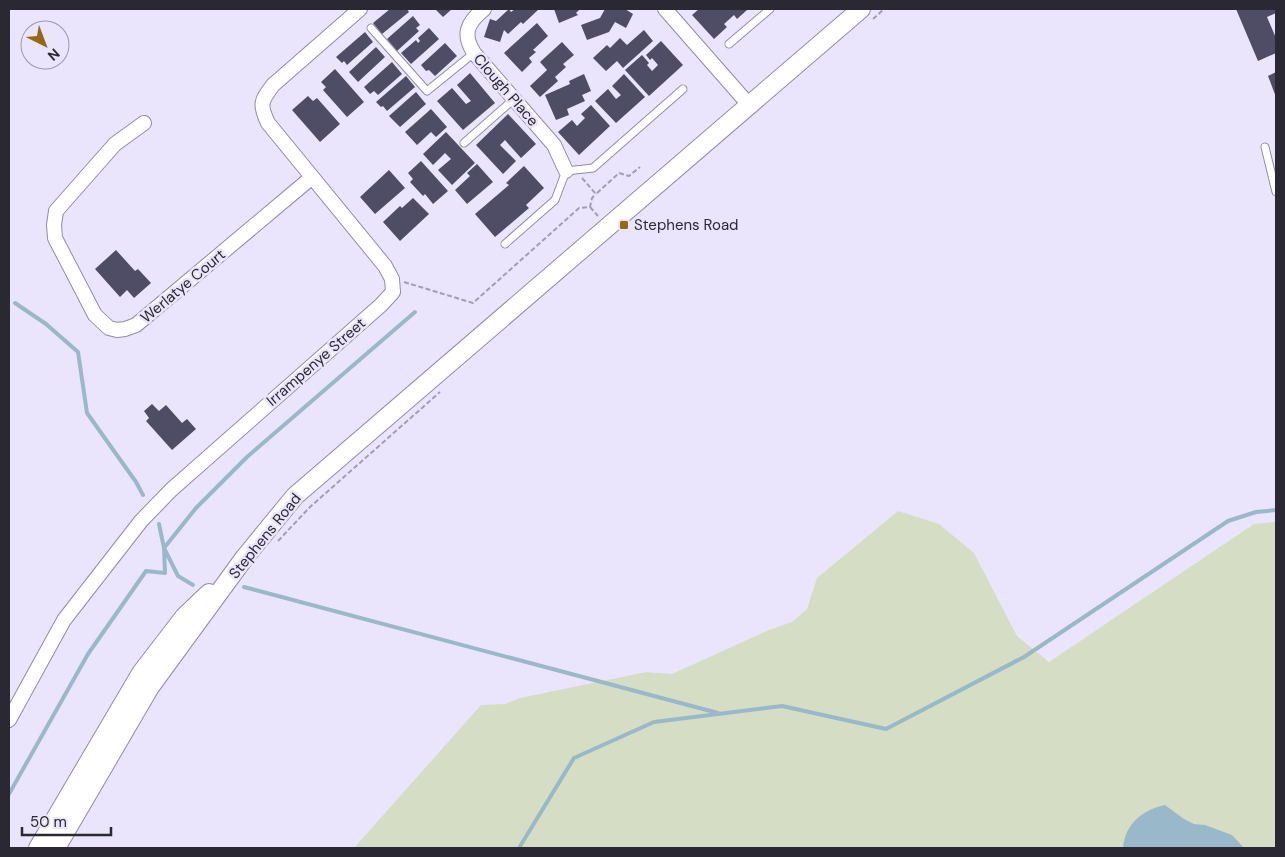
<svg xmlns="http://www.w3.org/2000/svg" width="1285" height="857" font-family="'DM Sans',sans-serif">
  <style>
    .green { fill: #d5dec5 }
    .water { fill: #99b9cb }
    .lines { fill: none; stroke-linecap: round; stroke-linejoin: round }
    .stream { stroke: #99b9cb; stroke-width: 4 }
    .building { fill: #4e4d65 }
    .service-casing { stroke: #918ba5; stroke-width: 9 }
    .minor-casing { stroke: #918ba5; stroke-width: 16 }
    .tertiary-casing { stroke: #918ba5; stroke-width: 20 }
    .path { stroke: #a29eb0; stroke-width: 2; stroke-dasharray: 5 2.5; stroke-linecap: butt }
    .service { stroke: #fff; stroke-width: 7 }
    .minor { stroke: #fff; stroke-width: 14 }
    .tertiary { stroke: #fff; stroke-width: 18 }
    .poi-dot { fill: #936a14; stroke: #eae5fc; stroke-width: 2 }
    .labels { text-anchor: middle; stroke-width: 5; stroke-linejoin: round; paint-order: stroke }
    .street-label { font-size: 15px; fill: #2a2832; stroke: #eae5fc }
    .poi-label { font-size: 15px; fill: #2a2832; stroke: #eae5fc; text-anchor: start }
  </style>
  <rect width="100%" height="100%" fill="#eae5fc"/>
  <path class="green" d="M898,511L939,524L974,553L1017,636L1049,662L1254,524L1276,522V848H354L481,705L505,704L520,698L646,672L672,674L769,630L792,622L807,609L817,578Z"/>
  <path class="water" d="M1165,805L1184,819L1194,824L1205,825L1232,835L1244,848H1123C1125,824 1142,810 1165,805Z"/>
  <g class="lines">
    <path class="stream" d="M15,303L46,324L78,352L87,413L136,482L143,495
      M159,524L164,548L178,576L193,585
      M244,587L718,713
      M9,794L88,654L146,571L165,573L164,548L196,508L247,457L415,312
      M519,848L574,758L654,722L782,706L886,729L1024,657L1228,521L1256,512L1276,510"/>
  </g>
  <path class="building" d="M390,9H407L409,12L382,34L373,23Z
    M435,9H452L443,17Z
    M509,9L511,12L515,9H539L523,24L521,22L508,34L504,30L500,42L484,37L490,19L496,21Z
    M554,9H580L576,13L578,15L559,23Z
    M605,9H625L633,14L626,28L615,22L609,32L587,40L581,25L600,18Z
    M699,9H745L747,10L737,19L734,15L724,24L727,27L714,39L692,15Z
    M1236,9H1276V13L1267,17L1276,38V53L1258,61Z
    M413,16L420,25L416,28L419,31L397,51L387,39Z
    M537,23L548,36L533,50L536,52L529,58L532,62L522,72L504,53Z
    M429,28L439,39L411,64L401,53L416,40L418,43L420,41L418,38Z
    M644,30L653,41L623,68L617,61L606,71L593,58L607,45L610,48L620,38L627,45Z
    M365,32L373,42L347,65L344,61L342,63L336,57Z
    M661,41L683,65L649,96L625,70L642,55L649,63L647,65L652,71L658,65L652,58L650,60L646,55Z
    M562,42L574,55L563,64L566,67L555,77L558,81L540,97L530,86L547,70L540,62Z
    M445,43L457,56L435,76L429,70L426,71L421,65Z
    M376,47L385,57L358,82L349,72Z
    M392,62L402,74L378,95L374,91L370,94L364,87Z
    M335,69L364,102L347,117L323,90L326,87L321,82Z
    M1276,72V97L1268,76Z
    M470,73L495,103L463,130L437,101L452,88L466,104L471,101L457,85Z
    M584,74L591,91L582,95L585,101L567,109L569,115L556,120L545,95L570,84L569,81Z
    M624,74L645,97L616,123L595,101L608,89L616,99L621,95L612,86Z
    M406,76L415,87L387,111L383,106L381,107L376,102Z
    M416,92L426,104L400,127L389,116Z
    M308,96L313,101L317,98L340,124L320,142L292,110Z
    M591,105L610,126L579,155L558,132L572,120L577,126L585,118L581,114Z
    M431,109L447,127L436,137L431,132L417,145L405,132Z
    M508,114L536,144L521,158L505,140L500,145L516,161L503,174L476,145Z
    M446,132L475,163L452,185L438,170L451,159L445,153L433,165L423,154Z
    M421,161L448,191L433,204L425,194L423,196L410,182L413,179L408,173Z
    M477,164L493,182L467,204L455,190L470,176L467,173Z
    M524,166L544,188L526,205L529,208L495,237L475,214L509,185L506,183Z
    M389,170L405,188L375,214L360,197Z
    M413,198L429,214L400,241L383,222L400,206L402,208Z
    M116,250L135,271L138,269L151,283L134,298L127,290L120,297L95,269Z
    M152,404L159,411L166,405L182,423L187,419L196,429L172,450L146,421L149,418L144,411Z"/>
  <g class="lines">
    <defs>
      <path id="service" d="M371,28L427,91L474,53
        M729,44L770,9
        M464,143L514,99
        M1265,147L1276,192
        M505,244L555,200L566,171L593,168L683,89"/>
      <path id="minor" d="M484,9C467,23 462,34 474,53L554,145L566,171
        M665,9L750,106
        M144,123L115,144L56,211L54,225L55,238L95,315L109,328L117,330L125,329L136,325L311,178
        M9,720L64,620L141,521L171,490L381,305L393,292L392,279L385,266L268,123C259,104 261,101 273,85L360,9"/>
      <path id="tertiary" d="M38,848L141,673L184,617L209,593
        M56,848L150,687L245,557L295,496L861,9"/>
    </defs>
    <use href="#service" class="service-casing"/>
    <use href="#minor" class="minor-casing"/>
    <use href="#tertiary" class="tertiary-casing"/>
    <path class="path" d="M873,19L884,9
      M582,178L596,194L619,173L629,176L640,167
      M590,207L598,216
      M404,282L473,303L579,208L590,207L592,198L596,194
      M278,541L310,507L440,392"/>
    <use href="#service" class="service"/>
    <use href="#minor" class="minor"/>
    <use href="#tertiary" class="tertiary"/>
  </g>
  <rect class="poi-dot" x="619" y="220" width="10" height="10" rx="2.5"/>
  <g class="labels">
    <g class="street-label">
      <text transform="translate(506 90) rotate(49)" y="5">Clough Place</text>
      <text transform="translate(183 286) rotate(-40)" y="5">Werlatye Court</text>
      <text transform="translate(316 362) rotate(-41)" y="5">Irrampenye Street</text>
      <text transform="translate(265 536) rotate(-51)" y="5">Stephens Road</text>
    </g>
    <g class="poi-label">
      <text x="634" y="230">Stephens Road</text>
    </g>
  </g>
  <rect width="1285" height="857" fill="none" stroke="#2a2832" stroke-width="20"/>
  <g transform="translate(45 45) rotate(138)"><circle r="24" fill="#eae5fc" stroke="#9d99ab"/>
  <path d="M0-4L9 19L0 12L-9 19Z" fill="#936a14"/>
  <text y="-8" font-size="14" font-weight="bold" text-anchor="middle" fill="#2a2832">N</text>
  </g>
  <path d="M22 827v8h89v-8" fill="none" stroke="#2a2832" stroke-width="2.5"/>
  <text x="30" y="827" font-size="15" fill="#2a2832" stroke="#eae5fc" stroke-width="4" paint-order="stroke">50 m</text>
</svg>
